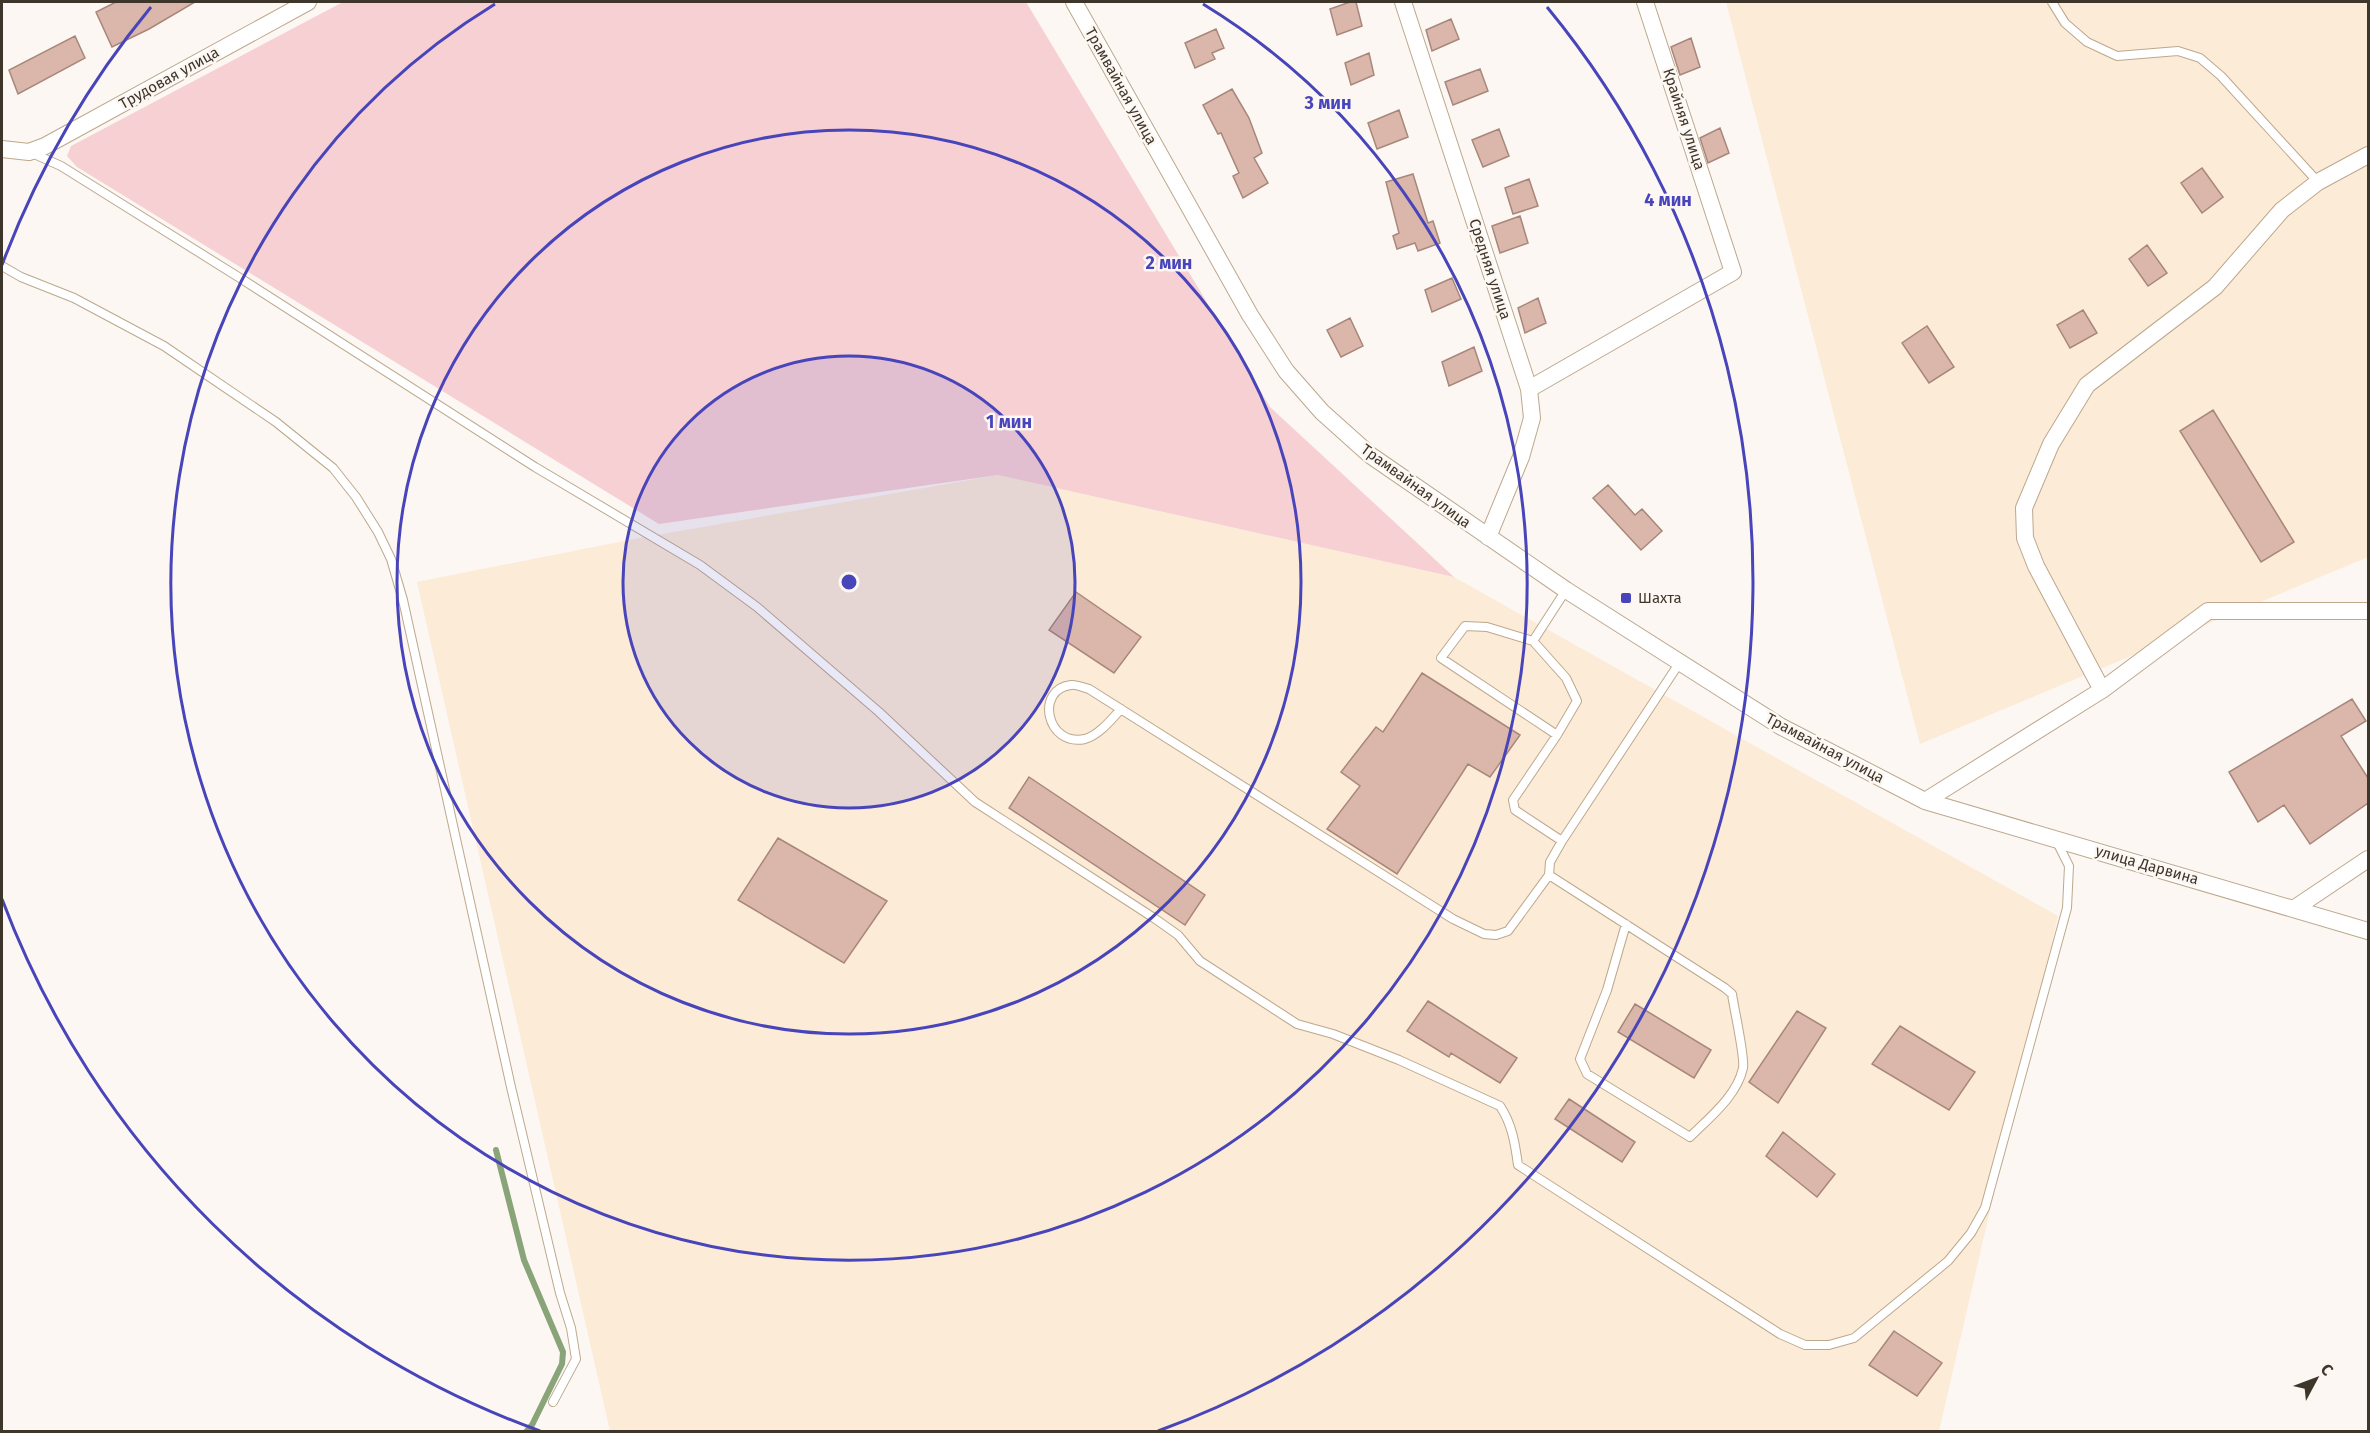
<svg xmlns="http://www.w3.org/2000/svg" width="2370" height="1433" font-family="'Fira Sans',sans-serif">
  <style>
    .built { fill: #fcebd7 }
    .green { fill: #f7d0d4 }
    .lines { fill: none; stroke-linecap: round; stroke-linejoin: round }
    .stream { stroke: #88a478; stroke-width: 6 }
    .building { fill: #dab7aa; stroke: #a8877b; stroke-width: 1.5 }
    .lane-casing { stroke: #bda88d; stroke-width: 10 }
    .street-casing { stroke: #bda88d; stroke-width: 18 }
    .lane { stroke: #fff; stroke-width: 8 }
    .street { stroke: #fff; stroke-width: 16 }
    .ring { fill: none; stroke: #4844ba; stroke-width: 3 }
    .poi-dot { fill: #4844ba; stroke: #fcf7f2; stroke-width: 2 }
    .labels { text-anchor: middle; stroke-width: 5; stroke-linejoin: round; paint-order: stroke }
    .street-label { font-size: 15px; fill: #3f362b; stroke: #fcf7f2 }
    .poi-label { font-size: 15px; fill: #3f362b; stroke: #fcf7f2; text-anchor: start }
    .centre { fill: #4844ba; stroke: #fcf7f2; stroke-width: 3 }
    .ring-label { font-size: 18px; text-anchor: middle; font-weight: bold; fill: #4844ba; stroke: #fcf7f2; stroke-width: 5; stroke-linejoin: round; paint-order: stroke }
  </style>
  <rect width="100%" height="100%" fill="#fcf7f2"/>
  <path class="built" d="M1726,2H2368V557L1920,744Z
    M998,475L1454,577L2058,916L1939,1431H610L417,582L634,539Z"/>
  <path class="green" d="M343,2H1026L1270,407L1454,577L998,475L659,524L77,167L67,156L71,146Z"/>
  <g class="lines">
    <path class="stream" d="M496,1150L524,1260L563,1352L562,1364L532,1425L526,1432"/>
  </g>
  <path class="building" d="M116,2H195L149,29L112,47L96,12Z
    M1350,2H1356L1362,26L1337,35L1330,9Z
    M1451,19L1459,39L1432,51L1426,30Z
    M1216,29L1224,48L1212,53L1215,59L1195,68L1185,43Z
    M75,36L85,58L18,94L9,70Z
    M1691,38L1700,67L1680,75L1671,47Z
    M1369,53L1374,75L1351,85L1345,63Z
    M1480,69L1488,91L1453,105L1445,82Z
    M1232,89L1249,118L1262,153L1254,158L1268,183L1243,198L1233,176L1239,173L1221,133L1218,134L1203,105Z
    M1399,110L1408,137L1377,149L1368,123Z
    M1720,128L1729,153L1708,163L1700,138Z
    M1499,129L1509,156L1483,167L1472,140Z
    M2202,168L2223,197L2202,213L2181,183Z
    M1413,174L1428,223L1433,221L1440,243L1418,251L1415,243L1397,249L1393,236L1399,233L1386,182Z
    M1529,179L1538,206L1513,214L1505,188Z
    M1520,216L1528,243L1500,253L1492,226Z
    M2147,245L2167,273L2148,286L2129,259Z
    M1452,278L1461,299L1432,312L1425,290Z
    M1538,298L1546,323L1525,333L1518,308Z
    M2083,310L2097,333L2070,348L2057,325Z
    M1350,318L1363,346L1341,357L1327,330Z
    M1927,326L1954,367L1929,383L1902,343Z
    M1474,347L1482,371L1449,386L1442,362Z
    M2213,410L2294,542L2261,562L2180,431Z
    M1608,485L1635,515L1642,509L1662,531L1641,550L1593,498Z
    M1076,592L1141,637L1114,673L1049,630Z
    M1422,673L1520,735L1490,777L1468,764L1397,874L1327,829L1360,786L1341,772L1376,727L1383,732Z
    M2352,699L2366,721L2341,736L2368,778V803L2310,844L2284,805L2258,822L2229,772Z
    M1029,777L1205,895L1185,925L1009,808Z
    M778,838L887,901L844,963L738,900Z
    M1428,1001L1517,1058L1500,1083L1451,1053L1449,1057L1407,1031Z
    M1635,1004L1711,1050L1694,1078L1618,1032Z
    M1797,1011L1826,1028L1778,1103L1749,1082Z
    M1900,1026L1975,1072L1949,1110L1872,1064Z
    M1569,1099L1635,1142L1622,1162L1555,1119Z
    M1783,1132L1835,1174L1817,1197L1766,1156Z
    M1894,1331L1942,1363L1917,1396L1869,1365Z"/>
  <g class="lines">
    <defs>
      <path id="lane" d="M2052,2L2065,23L2087,42L2117,56L2178,51L2200,58L2221,76L2318,182
        M32,153L61,166L240,278L535,467L700,565L757,607L879,712L975,802L1154,918L1178,935L1200,961L1297,1024L1333,1034L1399,1060L1500,1106C1512,1124 1515,1143 1518,1165L1780,1334L1805,1345H1829L1854,1338L1948,1261L1971,1233L1985,1208L2067,908L2069,866L2056,840
        M2,266L21,277L74,298L164,346L276,422L333,468L356,497L378,532L391,559L403,600L511,1087L560,1293L571,1328L576,1359L553,1402
        M1533,641L1566,678L1577,701L1557,735L1441,658L1465,626L1487,627L1533,641L1566,590
        M1121,709C1111,720 1099,735 1085,739C1046,747 1035,689 1071,685C1076,684 1084,688 1089,689L1453,919L1484,934L1496,935L1508,931L1549,875
        M1557,735L1513,800L1515,810L1562,841L1550,862L1549,875L1725,988L1732,994C1734,1009 1745,1056 1743,1068C1737,1096 1709,1118 1690,1137L1587,1074L1580,1059L1607,990L1626,924
        M1562,841L1680,662"/>
      <path id="street" d="M1074,2L1250,315L1286,371L1322,412L1370,455L1566,590L1780,726L1925,801L2368,931
        M1403,2L1529,389L1532,418L1521,457L1488,537
        M2,149L29,152L45,146L308,2
        M1529,389L1733,272L1645,2
        M2102,690L2036,566L2025,538L2024,508L2051,444L2087,385L2215,287L2282,210L2318,182L2368,155
        M1925,801L2102,690L2208,611H2368
        M2295,908L2368,859"/>
    </defs>
    <use href="#lane" class="lane-casing"/>
    <use href="#street" class="street-casing"/>
    <use href="#lane" class="lane"/>
    <use href="#street" class="street"/>
  </g>
  <circle cx="849" cy="582" r="226" fill="#4844ba" fill-opacity=".12"/>
  <g class="ring">
    <circle cx="849" cy="582" r="226"/>
    <circle cx="849" cy="582" r="452"/>
    <path d="M1203 4A678 678 0 1 1 495 4"/>
    <path d="M540 1431A904 904 0 0 1 2 899M2 265A904 904 0 0 1 151 7M1547 7A904 904 0 0 1 1158 1431"/>
  </g>
  <rect class="poi-dot" x="1620" y="592" width="12" height="12" rx="3"/>
  <g class="labels">
    <g class="street-label">
      <text transform="translate(169 78) rotate(-29)" y="5">Трудовая улица</text>
      <text transform="translate(1121 86) rotate(61)" y="5">Трамвайная улица</text>
      <text transform="translate(1684 119) rotate(72)" y="5">Крайняя улица</text>
      <text transform="translate(1490 269) rotate(72)" y="5">Средняя улица</text>
      <text transform="translate(1416 486) rotate(36)" y="5">Трамвайная улица</text>
      <text transform="translate(1825 748) rotate(28)" y="5">Трамвайная улица</text>
      <text transform="translate(2147 865) rotate(16)" y="5">улица Дарвина</text>
    </g>
    <g class="poi-label">
      <text x="1638" y="603">Шахта</text>
    </g>
  </g>
  <circle cx="849" cy="582" r="9" class="centre"/>
  <g class="ring-label">
    <text x="1328" y="109">3 мин</text>
    <text x="1668" y="206">4 мин</text>
    <text x="1169" y="269">2 мин</text>
    <text x="1009" y="428">1 мин</text>
  </g>
  <rect width="2370" height="1433" fill="none" stroke="#3f362b" stroke-width="6"/>
  <g transform="translate(2316 1379) rotate(49)" stroke="#fcf7f2" stroke-width="4.5" paint-order="stroke">
  <path d="M0-4.5L10 22L0 15L-10 22Z" fill="#3f362b"/>
  <text y="-9" font-size="16" font-weight="bold" text-anchor="middle" fill="#3f362b">С</text>
  </g>
</svg>
